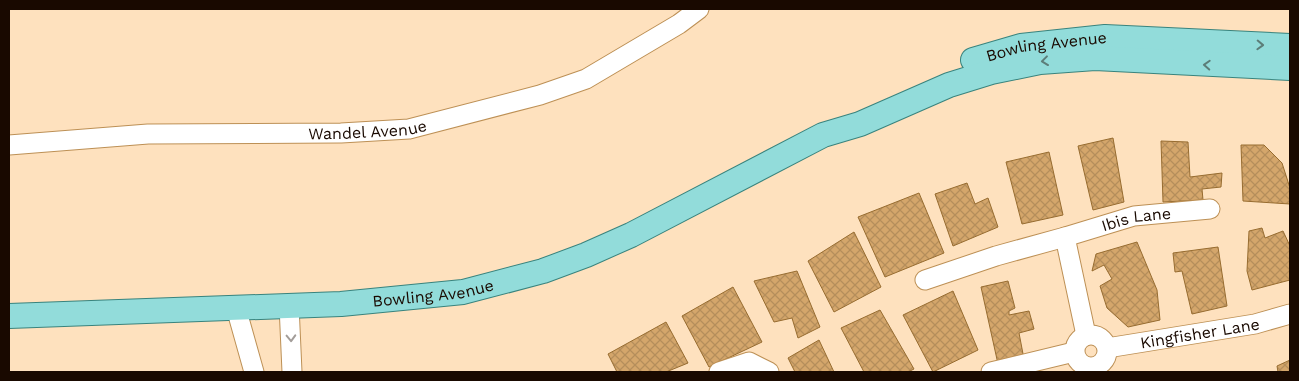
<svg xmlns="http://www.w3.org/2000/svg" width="1299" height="381" font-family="'Work Sans',sans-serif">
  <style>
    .building { fill: url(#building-cross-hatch); stroke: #976c30 }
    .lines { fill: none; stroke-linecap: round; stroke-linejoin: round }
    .minor-casing { stroke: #bd9055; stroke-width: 21 }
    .major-casing { stroke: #39837d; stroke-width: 26 }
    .minor { stroke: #fff; stroke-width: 19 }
    .major { stroke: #92dcda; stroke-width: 24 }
    .oneway { stroke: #5c7d78 }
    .oneway2 { stroke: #a39d99 }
    .labels { text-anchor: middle; stroke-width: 4; stroke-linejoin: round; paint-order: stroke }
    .street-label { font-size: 16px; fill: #190900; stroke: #fcf2e6 }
  </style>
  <defs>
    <pattern id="building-cross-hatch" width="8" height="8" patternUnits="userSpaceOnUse" patternTransform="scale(1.25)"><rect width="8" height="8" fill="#d4a66b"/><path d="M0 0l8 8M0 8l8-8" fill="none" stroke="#b58e5b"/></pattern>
  </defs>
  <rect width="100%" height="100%" fill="#fee1be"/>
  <path class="building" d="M1113,138L1124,202L1093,210L1078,146Z
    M1161,141L1188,142L1190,177L1222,173L1221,187L1202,189L1203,200L1163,202Z
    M1241,145H1264L1282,163L1290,188V204L1243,201Z
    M1049,152L1063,215L1022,224L1006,162Z
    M967,183L975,204L988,198L998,227L953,246L935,194Z
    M919,193L944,253L885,277L858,217Z
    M1262,228L1265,238L1283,231L1290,246V280L1252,290L1247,271L1249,231Z
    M854,232L881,287L834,312L808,261Z
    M1137,242L1157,290L1160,320L1128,327L1107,308L1100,286L1112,279L1104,265L1092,271L1096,254Z
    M1218,247L1227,306L1192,314L1182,271L1175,272L1173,253Z
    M797,271L820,327L798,338L792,318L774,322L754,281Z
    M1008,281L1015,308L1009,311V315L1029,311L1034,329L1019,333L1024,359L998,364L981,287Z
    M733,287L762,342L709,367L682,316Z
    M953,291L978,350L933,372L903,315Z
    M880,310L914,369L908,372H864L841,328Z
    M666,322L688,363L666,372H617L608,354Z
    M819,340L834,372H795L788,358Z
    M1290,360V372H1278L1277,366Z"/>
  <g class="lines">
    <defs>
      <g id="minor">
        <path id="s1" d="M9,145L148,134L341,133L409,129L540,95L586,79L679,24L699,9"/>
        <path d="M925,280L996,256L1065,237"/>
        <path d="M289,305L292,372"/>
        <path d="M236,308L254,372"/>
        <circle cx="1091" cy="351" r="16"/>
        <path id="s2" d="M1086,335L1065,237L1134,216L1210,209"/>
        <path id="s3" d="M1107,348L1255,324L1290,314"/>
        <path d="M719,372L749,362L769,372"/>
        <path d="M991,372L1074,352"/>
      </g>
      <g id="major">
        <path id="s4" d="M973,60L1021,46L1105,37L1290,46"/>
        <path id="s5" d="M9,316L341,304L463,292L543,271L586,255L631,235L823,135L860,124L949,85L991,72L1040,62L1095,58L1290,68"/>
      </g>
    </defs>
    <use href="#minor" class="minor-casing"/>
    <use href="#major" class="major-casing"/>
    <use href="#minor" class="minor"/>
    <use href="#major" class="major"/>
  </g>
  <defs><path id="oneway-chevron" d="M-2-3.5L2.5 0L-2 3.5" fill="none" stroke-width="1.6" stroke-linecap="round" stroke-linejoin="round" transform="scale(1.25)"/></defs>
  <g class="oneway">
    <use href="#oneway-chevron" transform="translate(1260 45) rotate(2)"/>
    <use href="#oneway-chevron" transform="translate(1045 61) rotate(173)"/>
    <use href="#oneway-chevron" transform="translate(1207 65) rotate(-177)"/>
  </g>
  <use class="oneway2" href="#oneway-chevron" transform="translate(291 338) rotate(88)"/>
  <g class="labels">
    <g class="street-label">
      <text dy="6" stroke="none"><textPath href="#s4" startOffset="75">Bowling Avenue</textPath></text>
      <text dy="6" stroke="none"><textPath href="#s1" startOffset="359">Wandel Avenue</textPath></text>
      <text dy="6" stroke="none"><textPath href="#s2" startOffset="174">Ibis Lane</textPath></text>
      <text dy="6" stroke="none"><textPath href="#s5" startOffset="425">Bowling Avenue</textPath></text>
      <text dy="6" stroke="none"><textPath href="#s3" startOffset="94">Kingfisher Lane</textPath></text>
    </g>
  </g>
  <rect width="1299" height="381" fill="none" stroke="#190900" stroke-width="20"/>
</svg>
